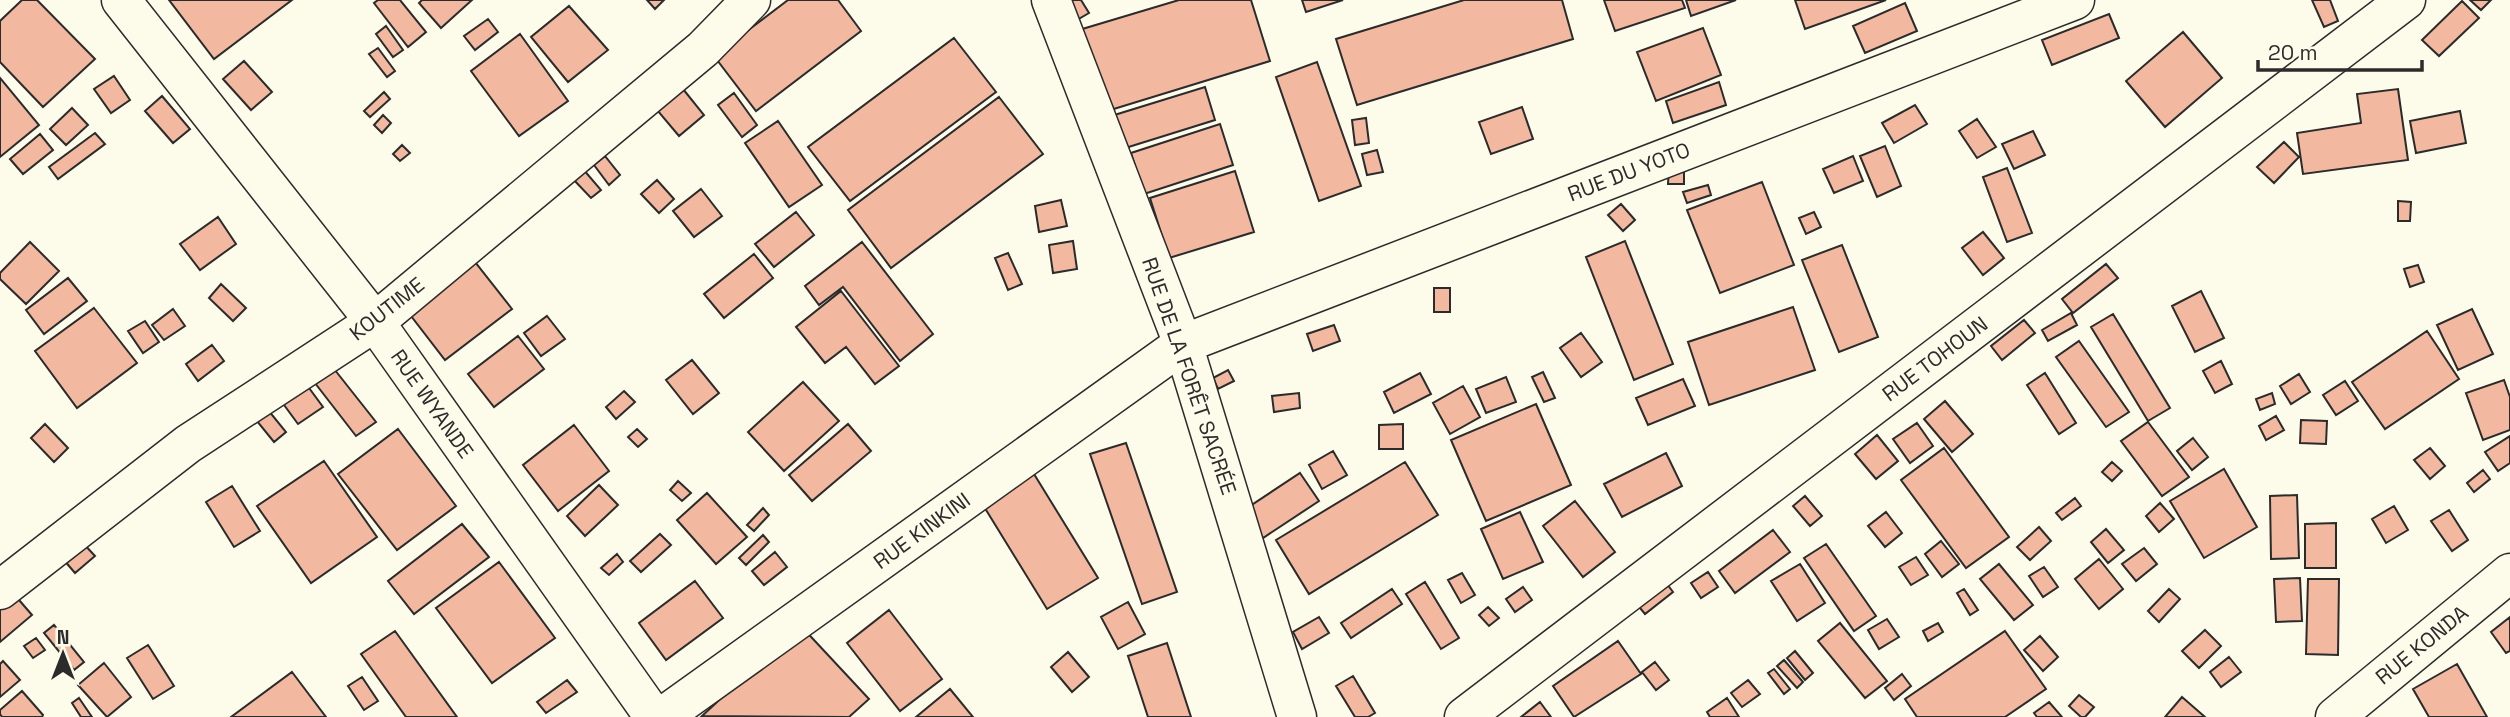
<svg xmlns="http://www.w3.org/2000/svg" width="2510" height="717" font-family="'Space Grotesk',sans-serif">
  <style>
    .building { fill: #f2b8a0; stroke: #2b2b2b; stroke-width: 2 }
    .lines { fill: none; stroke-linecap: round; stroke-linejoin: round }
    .minor-casing { stroke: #2b2b2b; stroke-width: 41 }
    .minor { stroke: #fdfbea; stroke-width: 38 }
    .labels { text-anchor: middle; stroke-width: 5; stroke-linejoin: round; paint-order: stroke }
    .street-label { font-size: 21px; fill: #2b2b2b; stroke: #fdfbea }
  </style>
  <rect width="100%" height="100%" fill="#fdfbea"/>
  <path class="building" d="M22,0H37L95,59L43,107L0,62V21Z
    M169,0H292L214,59Z
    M378,0H400L426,32L408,47L374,3Z
    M422,0H472L441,28L419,3Z
    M647,0H664L655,9Z
    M788,0H838L861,31L756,111L714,56Z
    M1065,0H1081L1089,13L1075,21Z
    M1179,0H1251L1270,61L1104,112L1079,30Z
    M1302,0H1343L1306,12Z
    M1464,0H1562L1573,39L1357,105L1336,39Z
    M1604,0H1682L1685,8L1615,31Z
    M1686,0H1736L1691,16Z
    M1795,0H1886L1805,29Z
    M2312,0H2330L2338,21L2324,27Z
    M2470,0H2491L2481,10Z
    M2462,1L2479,18L2439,56L2422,40Z
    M1905,3L1917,31L1865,53L1853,26Z
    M569,6L608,50L568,82L531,37Z
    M2109,14L2119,38L2052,65L2042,40Z
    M488,19L498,32L475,50L464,36Z
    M386,26L403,50L393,57L376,34Z
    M1703,28L1721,75L1656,101L1637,52Z
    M2183,32L2222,78L2165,127L2126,81Z
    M520,34L568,101L519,136L471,71Z
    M954,38L996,92L850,201L808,147Z
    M378,48L395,71L387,77L369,54Z
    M244,61L272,92L251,110L223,79Z
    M1317,62L1361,186L1319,201L1276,77Z
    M114,76L130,100L111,113L94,89Z
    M0,78L39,125L0,157Z
    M1719,82L1726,105L1673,123L1666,101Z
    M1205,87L1215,120L1119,150L1108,117Z
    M683,89L704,115L679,136L657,110Z
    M2398,89L2408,160L2303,174L2297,133L2361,123L2357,94Z
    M384,92L390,99L370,117L364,111Z
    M734,93L757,125L742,137L718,105Z
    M162,96L190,129L173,143L145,111Z
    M999,97L1043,154L891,268L848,210Z
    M1915,105L1927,124L1894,143L1882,123Z
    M1522,107L1533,139L1491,154L1479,122Z
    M72,108L88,125L66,145L50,129Z
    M2460,111L2466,143L2416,153L2410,121Z
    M383,115L391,123L382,133L374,125Z
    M1366,118L1369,143L1355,145L1352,120Z
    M1977,119L1996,147L1977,158L1959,131Z
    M778,121L822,185L789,207L745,143Z
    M1220,124L1233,165L1144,194L1131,153Z
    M2033,131L2045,155L2014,169L2002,144Z
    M95,133L105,144L58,179L49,167Z
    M40,134L53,150L23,174L10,159Z
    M2284,142L2299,157L2274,183L2257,167Z
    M402,145L410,153L400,161L393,154Z
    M1885,146L1901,186L1877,197L1860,156Z
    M1377,150L1383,172L1367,175L1362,154Z
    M605,156L620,175L609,185L594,165Z
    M1853,156L1863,181L1834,193L1823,169Z
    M1669,166L1684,167V184H1668Z
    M2007,168L2032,233L2007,242L1983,177Z
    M583,169L601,190L591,198L572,178Z
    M1235,171L1254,232L1169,258L1150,198Z
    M657,180L674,199L659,213L641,194Z
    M1762,182L1794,265L1720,293L1687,210Z
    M1708,185L1711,195L1687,203L1683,192Z
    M701,189L722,216L694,237L673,211Z
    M1061,200L1067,226L1039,232L1035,206Z
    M2398,201L2411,202L2410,221H2398Z
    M1621,204L1635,220L1623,231L1608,215Z
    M796,212L814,235L774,267L755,244Z
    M1814,212L1821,227L1806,234L1799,218Z
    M218,217L236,244L200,270L180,244Z
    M1983,232L2004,258L1983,275L1962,248Z
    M1073,241L1077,269L1053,273L1049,245Z
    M1625,241L1673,364L1634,380L1586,257Z
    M30,242L59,271L26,304L0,279V273Z
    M862,242L933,334L900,361L843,287L819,305L805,286Z
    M1842,245L1878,337L1839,352L1802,260Z
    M468,253L512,309L445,360L401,303Z
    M1008,253L1022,284L1008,290L995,258Z
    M754,254L773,278L724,318L704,294Z
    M2106,264L2118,278L2073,313L2062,299Z
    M2418,265L2424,282L2410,287L2404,269Z
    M68,278L87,301L44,334L26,310Z
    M221,284L246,308L233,321L209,298Z
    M1434,288H1450V312H1434Z
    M841,291L899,366L875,384L846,347L825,363L796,327Z
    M2201,291L2224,338L2195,352L2172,306Z
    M1793,307L1815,370L1709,405L1688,342Z
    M94,308L137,363L77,408L35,351Z
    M173,309L185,326L164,340L152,325Z
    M2472,309L2493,354L2458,370L2437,325Z
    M2071,313L2077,325L2048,341L2042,330Z
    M2113,314L2170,408L2148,421L2091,327Z
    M547,316L565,339L541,356L524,333Z
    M2024,320L2035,333L2002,360L1991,346Z
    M145,321L159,342L143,353L128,331Z
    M1334,325L1340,341L1313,351L1307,334Z
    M2427,331L2459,379L2385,429L2352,382Z
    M1581,333L1602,362L1581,377L1560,348Z
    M518,336L544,369L494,407L468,374Z
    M2079,341L2129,412L2106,427L2056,357Z
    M212,345L224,361L198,381L186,364Z
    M327,360L376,422L356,436L308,374Z
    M692,360L719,393L693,414L666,380Z
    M2221,361L2232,384L2215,393L2203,371Z
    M1228,370L1234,381L1218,389L1213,378Z
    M1543,372L1555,398L1544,402L1532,377Z
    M1420,373L1431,394L1394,413L1384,392Z
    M2045,373L2076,423L2059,434L2027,385Z
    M2299,374L2310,392L2291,404L2280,386Z
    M301,377L323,407L298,424L276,394Z
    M1506,377L1516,402L1486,413L1476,389Z
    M1683,379L1695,406L1648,425L1636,398Z
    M2504,380L2510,397V430L2483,440L2466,393Z
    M2345,381L2358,401L2336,415L2323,395Z
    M803,382L839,421L784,471L748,432Z
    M1463,386L1480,417L1450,434L1433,403Z
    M624,391L635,402L616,419L606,407Z
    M1299,393L1300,408L1274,412L1272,396Z
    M2272,393L2275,404L2260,410L2256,399Z
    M1945,401L1973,434L1952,452L1924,419Z
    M1536,404L1571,485L1486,521L1451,440Z
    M264,405L286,432L274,442L252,415Z
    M2276,416L2284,430L2266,440L2259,426Z
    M2301,420L2327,421L2326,444L2300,443Z
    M2148,422L2189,477L2162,496L2121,441Z
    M1917,423L1933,446L1910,463L1893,439Z
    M45,424L68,448L54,462L31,438Z
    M848,424L871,451L812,501L789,475Z
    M1403,424V449H1379V425Z
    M574,425L609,471L558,511L523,465Z
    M398,429L456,506L397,550L338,474Z
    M637,429L647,439L638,447L628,437Z
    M1877,435L1898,461L1876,479L1855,454Z
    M2510,436V463L2498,471L2485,452Z
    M2193,438L2208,457L2192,470L2177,451Z
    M1126,443L1177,592L1142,604L1090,454Z
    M1944,448L2009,537L1966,568L1901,480Z
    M2430,448L2445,466L2430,479L2414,460Z
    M1333,451L1347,475L1322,489L1309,465Z
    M1666,453L1682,486L1622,517L1604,484Z
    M324,461L377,537L311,583L257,506Z
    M1405,462L1438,515L1309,594L1276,540Z
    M2112,462L2122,471L2112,481L2102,472Z
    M2224,469L2257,527L2204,558L2170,501Z
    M2483,470L2490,479L2474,492L2467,483Z
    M1300,473L1319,501L1263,538L1244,510Z
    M1034,474L1098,578L1047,609L983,505Z
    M678,481L691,493L682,501L670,490Z
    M599,485L618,505L585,536L567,516Z
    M232,486L260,531L234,547L206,502Z
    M707,493L747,537L716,564L677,520Z
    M2297,495L2299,558L2271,559L2270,496Z
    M1805,496L1822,516L1810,526L1793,506Z
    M2075,498L2081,506L2062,520L2056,513Z
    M1575,501L1615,552L1583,577L1543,526Z
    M2160,503L2174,519L2159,532L2146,516Z
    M2394,506L2408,530L2386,543L2372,519Z
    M763,508L769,515L754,531L747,525Z
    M2449,510L2468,540L2452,551L2431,521Z
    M1520,512L1543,562L1503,579L1481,529Z
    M1886,512L1902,533L1885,547L1868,526Z
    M2336,523V568H2305V524Z
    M462,524L489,557L414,614L388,581Z
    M2039,527L2051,541L2030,560L2017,547Z
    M2106,529L2124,550L2108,563L2091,542Z
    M1773,530L1790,552L1735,593L1719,571Z
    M660,534L671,545L641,572L630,561Z
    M763,535L769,542L746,565L739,558Z
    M1941,541L1959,564L1942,577L1925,554Z
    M82,542L95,556L75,573L63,559Z
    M1826,544L1876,616L1854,631L1804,558Z
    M2144,548L2157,564L2136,581L2122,564Z
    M775,552L787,567L764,585L752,571Z
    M617,554L623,562L609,575L601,568Z
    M1916,557L1928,575L1911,585L1899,567Z
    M2099,559L2123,589L2099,609L2075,579Z
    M499,562L555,638L492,683L436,608Z
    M1800,564L1825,603L1797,621L1771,581Z
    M1999,564L2033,605L2014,620L1980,579Z
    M2044,567L2058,587L2043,597L2029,576Z
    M1708,572L1718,587L1701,598L1691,583Z
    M1462,573L1475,595L1461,603L1448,580Z
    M2300,578L2302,621L2276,622L2274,579Z
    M2308,579H2339L2338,655L2306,654Z
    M1664,580L1673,592L1645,614L1635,602Z
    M695,581L723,618L666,660L639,623Z
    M1425,582L1459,638L1441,649L1406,594Z
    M1523,587L1532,600L1515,612L1506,599Z
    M1392,589L1402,604L1351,638L1341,623Z
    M1964,589L1978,610L1970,615L1957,593Z
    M2169,589L2180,599L2159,622L2148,611Z
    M13,593L32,615L0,642V604Z
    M1128,602L1145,634L1118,649L1101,617Z
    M1488,607L1499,618L1489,626L1479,615Z
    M889,610L942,679L900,711L847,643Z
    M1319,617L1329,633L1302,649L1293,632Z
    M2510,617V651L2506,653L2491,632Z
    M1887,619L1899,637L1879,649L1868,630Z
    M1840,623L1887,681L1865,698L1818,641Z
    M1938,623L1943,632L1928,641L1923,631Z
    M54,625L84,662L74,670L44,633Z
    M800,625L869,699L849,717L702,716Z
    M2205,630L2221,646L2199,668L2182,651Z
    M395,631L457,717H406L361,654Z
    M2005,631L2046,689L2005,717H1917L1905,699Z
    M2040,636L2058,657L2043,671L2024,650Z
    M36,638L45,650L33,658L24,646Z
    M1618,641L1641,674L1574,717L1553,686Z
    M1167,643L1191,717H1148L1128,656Z
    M148,645L174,686L153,699L127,658Z
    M1795,651L1813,673L1805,680L1787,658Z
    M1068,652L1089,677L1072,692L1051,667Z
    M2229,657L2241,672L2221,687L2210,672Z
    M1784,660L1803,682L1797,688L1777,666Z
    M3,661L20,680L0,697V664Z
    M1655,662L1669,680L1656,690L1642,672Z
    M104,663L131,697L107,717L78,685Z
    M2457,664L2487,717H2429L2413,689Z
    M1774,669L1790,689L1784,694L1768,673Z
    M292,672L326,717H231Z
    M1902,674L1911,686L1894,700L1885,688Z
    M1353,676L1375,713L1368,717H1355L1336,686Z
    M362,677L378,701L364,710L348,686Z
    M567,680L577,692L546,713L537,702Z
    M1748,680L1760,694L1742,707L1731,693Z
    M950,689L973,717H916Z
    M22,691L43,715L42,717H2L0,714V710Z
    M2079,695L2094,707L2085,717H2081L2069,706Z
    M2182,697L2205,717H2165Z
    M79,698L92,717H81L72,703Z
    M1727,698L1739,717H1710L1707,712Z
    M1540,702L1551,717H1521Z
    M2049,702L2062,717H2037L2034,713Z"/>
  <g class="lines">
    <defs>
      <path id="minor" d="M121,0L375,322L654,717
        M1051,0L1183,344L1297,717
        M0,590L188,444L375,322L703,49L751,0
        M662,717L1183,344L2075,0
        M1464,717L2406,0
        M2335,717L2510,573"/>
    </defs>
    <use href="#minor" class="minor-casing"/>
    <use href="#minor" class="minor"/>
  </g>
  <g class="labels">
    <g class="street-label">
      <text transform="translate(1629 172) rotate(-21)" y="7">RUE DU YOTO</text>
      <text transform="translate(387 309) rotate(-38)" y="7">KOUTIME</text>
      <text transform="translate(1935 359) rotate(-37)" y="7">RUE TOHOUN</text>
      <text transform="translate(1189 376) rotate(71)" y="7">RUE DE LA FORÊT SACRÉE</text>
      <text transform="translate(432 404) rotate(55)" y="7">RUE WYANDE</text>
      <text transform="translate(922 531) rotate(-36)" y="7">RUE KINKINI</text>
      <text transform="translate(2422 645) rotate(-39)" y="7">RUE KONDA</text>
    </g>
  </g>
  <g transform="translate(63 654)" stroke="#fdfbea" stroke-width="5" paint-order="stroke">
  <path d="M0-5L12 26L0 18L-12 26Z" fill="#2b2b2b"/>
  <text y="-10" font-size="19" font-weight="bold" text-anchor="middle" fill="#2b2b2b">N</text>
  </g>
  <path d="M2258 60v10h164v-10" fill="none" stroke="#2b2b2b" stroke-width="3.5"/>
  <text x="2268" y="60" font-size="21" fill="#2b2b2b" stroke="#fdfbea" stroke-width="5" paint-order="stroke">20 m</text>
</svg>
